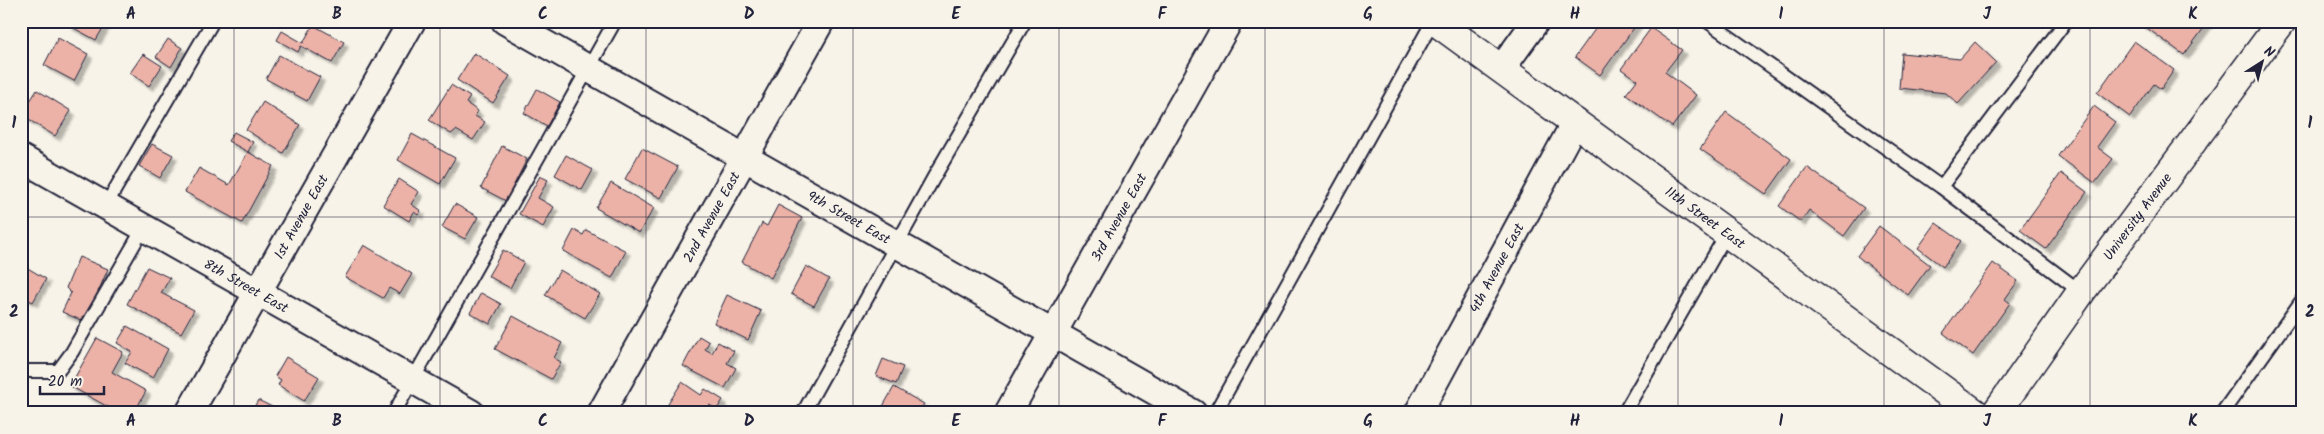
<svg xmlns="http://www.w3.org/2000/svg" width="2324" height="434" font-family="Kalam,sans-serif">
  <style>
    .building { fill: #ecb2a7; stroke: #22223b; filter: url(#shadow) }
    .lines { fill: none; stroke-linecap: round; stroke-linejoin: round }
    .lane-casing { stroke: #22223b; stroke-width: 16 }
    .street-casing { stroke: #22223b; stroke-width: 30 }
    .secondary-casing { stroke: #22223b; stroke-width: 31 }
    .lane { stroke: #f7f3e8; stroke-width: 12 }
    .street { stroke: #f7f3e8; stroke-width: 26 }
    .secondary { stroke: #f7f3e8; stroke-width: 28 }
    .grid { fill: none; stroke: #22223b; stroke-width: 1; stroke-opacity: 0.55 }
    .labels { text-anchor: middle; stroke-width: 4; stroke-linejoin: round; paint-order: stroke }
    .street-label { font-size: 14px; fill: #22223b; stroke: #f7f3e8 }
    .neatline { fill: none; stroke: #22223b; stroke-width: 2 }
    .grid-label { font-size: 16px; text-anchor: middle; font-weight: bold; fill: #22223b }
  </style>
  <defs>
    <filter id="shadow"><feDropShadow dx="4.5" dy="4.5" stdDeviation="1" flood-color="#0004"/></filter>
  </defs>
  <rect width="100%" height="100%" fill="#f7f3e8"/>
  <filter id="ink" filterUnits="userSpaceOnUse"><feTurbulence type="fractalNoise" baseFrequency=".02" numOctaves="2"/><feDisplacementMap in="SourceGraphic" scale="10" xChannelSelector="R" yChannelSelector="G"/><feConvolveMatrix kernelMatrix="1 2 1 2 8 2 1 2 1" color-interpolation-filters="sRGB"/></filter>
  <g filter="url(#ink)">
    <path class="building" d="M70,21H107L96,40L68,25Z
      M1601,21H1639L1600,75L1575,57Z
      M2142,21H2209L2184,55L2140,23Z
      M313,25L344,42L332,63L301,46L298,52L277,40L282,31L303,43Z
      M1651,28L1682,50L1665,72L1696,95L1672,127L1626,94L1637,80L1621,69Z
      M58,38L88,54L74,81L44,65Z
      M168,39L182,48L171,67L156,57Z
      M2134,41L2174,70L2161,89L2154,84L2130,117L2097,93Z
      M1975,42L1996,62L1958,104L1946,93L1899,88L1902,53L1960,59Z
      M474,53L510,76L493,103L457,80Z
      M143,54L162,66L149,86L130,73Z
      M279,55L320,77L307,101L266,79Z
      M451,85L470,97L466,103L478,111L475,116L485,122L473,140L456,130L451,134L429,120Z
      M537,89L560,102L547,126L524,113Z
      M37,90L71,111L55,136L21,115Z
      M263,102L300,125L283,153L246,130Z
      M2094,106L2115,122L2097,147L2113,159L2095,183L2058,156Z
      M1726,112L1791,159L1766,194L1700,149Z
      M234,132L253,142L248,152L228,141Z
      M412,134L455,158L440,184L398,160Z
      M152,144L173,155L160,178L139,166Z
      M502,146L527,159L506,201L481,188Z
      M642,148L678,167L661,198L625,179Z
      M248,152L273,166L242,223L185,192L199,168L229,185Z
      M566,155L593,170L582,190L555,175Z
      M1807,167L1864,208L1844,236L1809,210L1801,222L1779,206Z
      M2061,173L2087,192L2046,249L2020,230Z
      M540,176L548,180L538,198L554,207L543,227L519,214Z
      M399,179L419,192L411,204L421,211L418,215L414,212L409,221L383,205Z
      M611,183L654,208L639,233L596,208Z
      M455,204L478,217L465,239L442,227Z
      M778,205L802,218L771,278L742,262L762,223L767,226Z
      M1936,223L1961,241L1943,267L1918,248Z
      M1879,226L1930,265L1908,295L1857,256Z
      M574,230L583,235L586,230L626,251L612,278L563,251Z
      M364,245L412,274L400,294L389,288L383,298L345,277Z
      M503,250L524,262L510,288L488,276Z
      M79,257L108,269L85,322L62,312L71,293L66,288Z
      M1993,263L2018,281L2005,299L2010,303L1973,355L1943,333Z
      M21,264L46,279L33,302L21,296Z
      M806,266L829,279L814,306L791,294Z
      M147,267L170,278L161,293L194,310L181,333L127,304Z
      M560,270L600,294L585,318L545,295Z
      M481,293L501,304L490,324L470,313Z
      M727,295L761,311L748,340L714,323Z
      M513,316L562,343L554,358L561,362L551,379L495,349Z
      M127,326L168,349L153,378L125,363L132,352L117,343Z
      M699,336L709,342L705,349L712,353L718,342L734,351L727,363L736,368L725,388L683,366Z
      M97,338L123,352L112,372L146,391L134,413H119L70,386Z
      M286,357L319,377L304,401L278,385L281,380L275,376Z
      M883,359L903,367L896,384L876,376Z
      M682,382L701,395L705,389L723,400L717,409L709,405L704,413H670L665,409Z
      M894,387L924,404L918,413H890L882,408Z
      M258,400L284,413H251Z"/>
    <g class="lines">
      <defs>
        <path id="lane" d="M1707,21L1941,187L2081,292
          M1941,187L2066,21
          M106,205L213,21
          M21,371H58L72,352L144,227
          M394,413L615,21
          M803,413L934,177L1025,21
          M1215,413L1433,21
          M1624,413L1727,233
          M2222,413L2303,299"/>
        <g id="street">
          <path id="s1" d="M505,21L1193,413"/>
          <path d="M1502,68L1536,21"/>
          <path id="s2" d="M21,158L471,413"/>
          <path id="s3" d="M189,413L412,21"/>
          <path id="s4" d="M601,413L821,21"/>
          <path id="s5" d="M1008,413L1229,21"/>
          <path id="s6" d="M1418,413L1575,122"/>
        </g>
        <g id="secondary">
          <path id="s7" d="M1435,21L1975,413"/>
          <path id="s8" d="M1996,413L2081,292L2282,21"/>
        </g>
      </defs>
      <use href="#lane" class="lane-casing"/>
      <use href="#street" class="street-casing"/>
      <use href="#secondary" class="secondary-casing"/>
      <use href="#lane" class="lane"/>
      <use href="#street" class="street"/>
      <use href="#secondary" class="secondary"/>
    </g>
  </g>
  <path class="grid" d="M234,21V413M440,21V413M646,21V413M853,21V413M1059,21V413M1265,21V413M1471,21V413M1678,21V413M1884,21V413M2090,21V413M21,217H2303"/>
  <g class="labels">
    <g class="street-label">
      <text dy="5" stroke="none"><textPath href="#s3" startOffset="226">1st Avenue East</textPath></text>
      <text dy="5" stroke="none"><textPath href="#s8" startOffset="242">University Avenue</textPath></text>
      <text dy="5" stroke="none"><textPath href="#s4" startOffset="225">2nd Avenue East</textPath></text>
      <text dy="5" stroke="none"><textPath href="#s1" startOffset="396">9th Street East</textPath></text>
      <text dy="5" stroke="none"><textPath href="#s5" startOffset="225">3rd Avenue East</textPath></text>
      <text dy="5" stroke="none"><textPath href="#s7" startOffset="334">11th Street East</textPath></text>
      <text dy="5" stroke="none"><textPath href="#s6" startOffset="165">4th Avenue East</textPath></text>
      <text dy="5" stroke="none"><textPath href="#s2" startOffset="259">8th Street East</textPath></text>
    </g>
  </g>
  <rect width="2324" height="434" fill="none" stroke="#f7f3e8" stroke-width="55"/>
  <g transform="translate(2262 62) rotate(36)" stroke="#f7f3e8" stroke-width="4" paint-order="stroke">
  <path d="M0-4L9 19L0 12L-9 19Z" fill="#22223b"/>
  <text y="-8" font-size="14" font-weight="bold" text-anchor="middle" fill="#22223b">N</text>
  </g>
  <path d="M40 386v8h64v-8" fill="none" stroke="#22223b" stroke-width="2.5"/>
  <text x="48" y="386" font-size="15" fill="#22223b" stroke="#f7f3e8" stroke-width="4" paint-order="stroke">20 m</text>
  <rect x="28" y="28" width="2268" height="378" class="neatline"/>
  <g class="grid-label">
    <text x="131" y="19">A</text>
    <text x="337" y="19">B</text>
    <text x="543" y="19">C</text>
    <text x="749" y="19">D</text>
    <text x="956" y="19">E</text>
    <text x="1162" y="19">F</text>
    <text x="1368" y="19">G</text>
    <text x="1575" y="19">H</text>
    <text x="1781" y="19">I</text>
    <text x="1987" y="19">J</text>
    <text x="2193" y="19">K</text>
    <text x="14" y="128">1</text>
    <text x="2310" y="128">1</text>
    <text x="14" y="317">2</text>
    <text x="2310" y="317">2</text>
    <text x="131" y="426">A</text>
    <text x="337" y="426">B</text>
    <text x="543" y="426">C</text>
    <text x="749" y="426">D</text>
    <text x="956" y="426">E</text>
    <text x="1162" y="426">F</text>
    <text x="1368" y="426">G</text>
    <text x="1575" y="426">H</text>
    <text x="1781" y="426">I</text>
    <text x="1987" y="426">J</text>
    <text x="2193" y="426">K</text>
  </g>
</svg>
